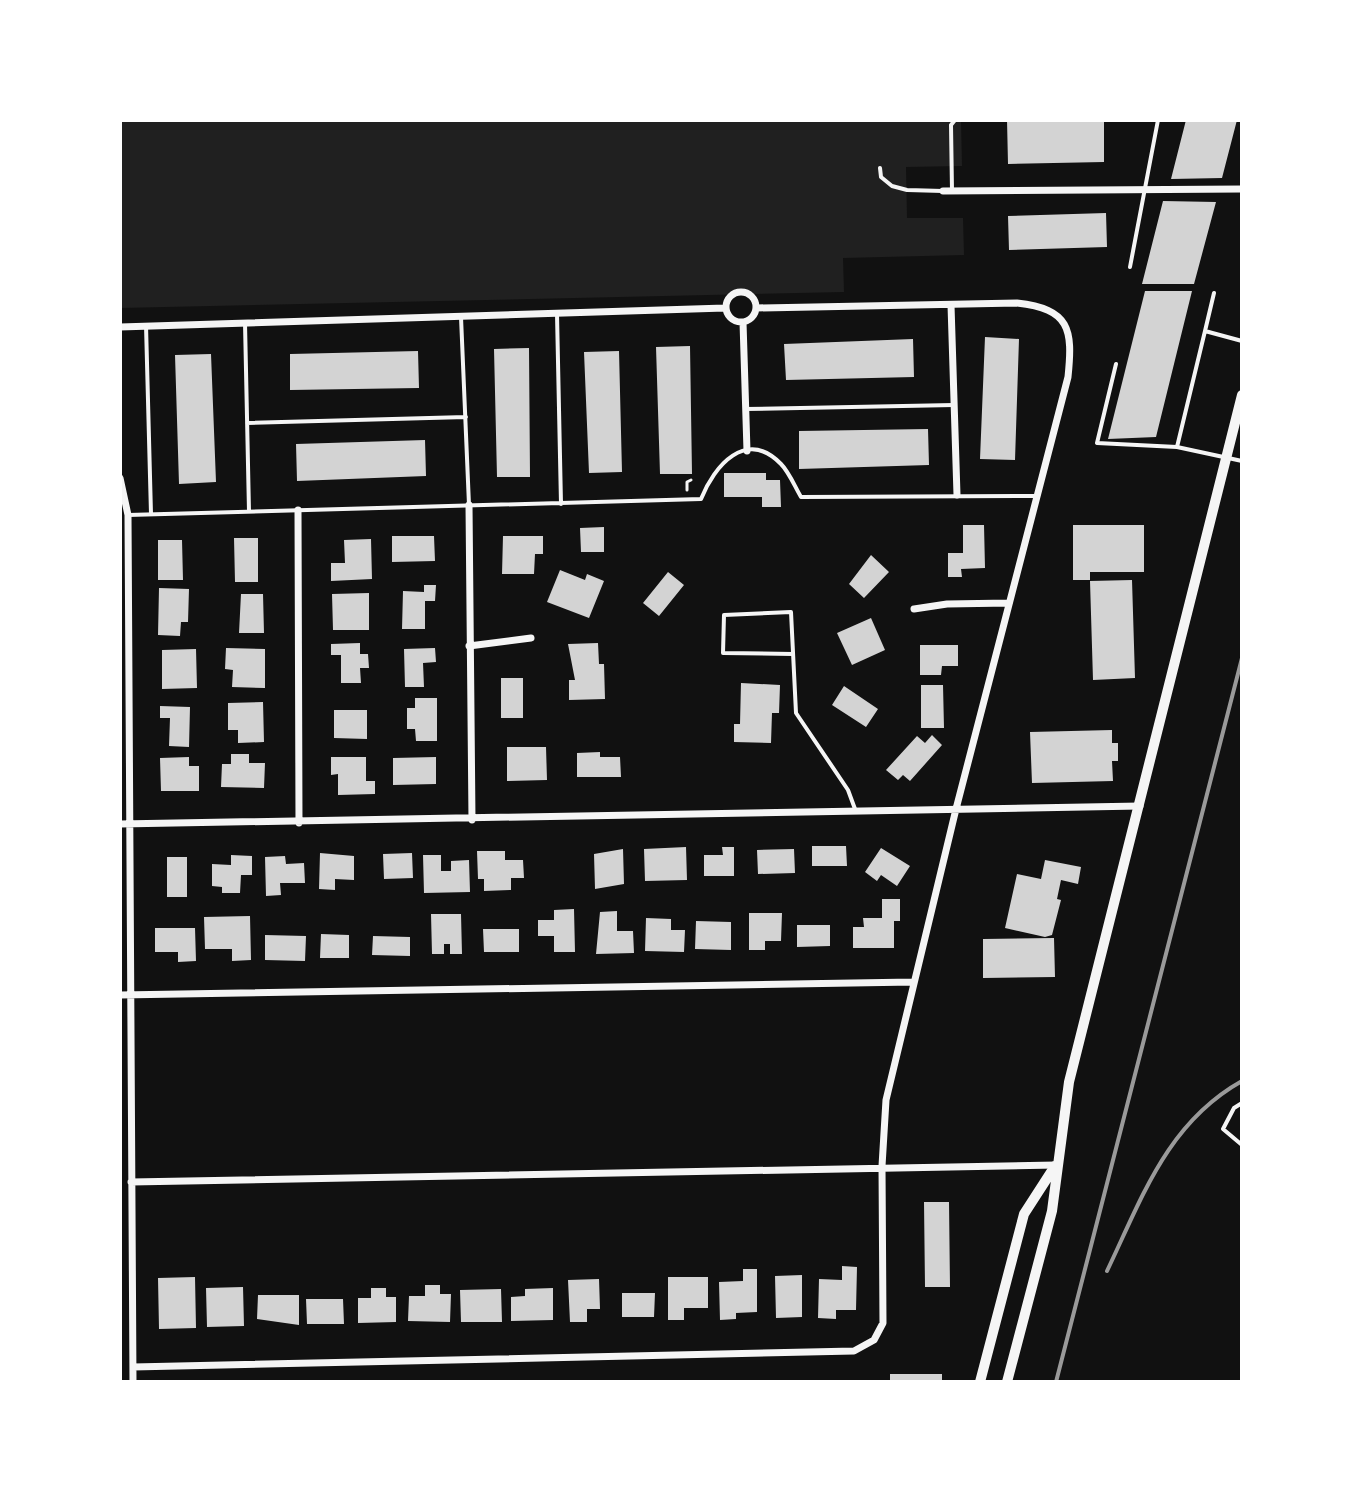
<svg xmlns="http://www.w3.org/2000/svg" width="1362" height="1502" font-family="Manrope,sans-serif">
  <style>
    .green { fill: #202020 }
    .building { fill: #d3d3d3 }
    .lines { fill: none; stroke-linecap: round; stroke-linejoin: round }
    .path { stroke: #f5f5f5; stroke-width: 3 }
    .service { stroke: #f5f5f5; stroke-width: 4 }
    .minor { stroke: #f5f5f5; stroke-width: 7 }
    .secondary { stroke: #f5f5f5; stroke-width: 10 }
    .rail { stroke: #9a9a9a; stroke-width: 4 }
  </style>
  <rect width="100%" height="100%" fill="#111"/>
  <path class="green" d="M120,120H961L962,166L906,167L907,218H963L964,255L843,258L844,292L120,308Z"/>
  <path class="building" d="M1007,120H1104V162L1008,164Z
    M1186,120H1237L1222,178L1171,179Z
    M1163,201L1216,202L1194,284H1142Z
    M1106,213L1107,247L1009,250L1008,216Z
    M1145,291H1192L1156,437L1108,439Z
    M985,337L1019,339L1015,460L980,459Z
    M913,339L914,377L786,380L784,344Z
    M690,346L692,474H660L656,347Z
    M529,348L530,477H497L494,349Z
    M418,351L419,388L290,390V354Z
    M619,351L622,472L589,473L584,352Z
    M211,354L216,482L179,484L175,355Z
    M928,429L929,465L799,469V431Z
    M425,440L426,476L297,481L296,444Z
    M724,473H766V480H780L781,507H762V497H724Z
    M963,525H984L985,568L961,569L962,577H948V553H963Z
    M1073,525H1144V572H1090V580H1073Z
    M604,527V552H581L580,528Z
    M392,536H434L435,561L392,562Z
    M503,536H543V554H535L534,574H502Z
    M234,538H258V582H235Z
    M371,539L372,579L331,581V563H345L344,540Z
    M158,540H182L183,580H158Z
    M871,555L889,572L864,598L849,584Z
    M560,570L585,580L587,574L604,581L589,618L547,602Z
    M668,572L684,585L659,616L643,603Z
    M1132,580L1135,678L1093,680L1090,581Z
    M424,585H436L435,601H425V629H402L403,591L424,592Z
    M159,588L189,589L188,622H181L180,636L158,635Z
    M369,593V630H333L332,594Z
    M241,594H263L264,633H239Z
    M871,618L885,650L852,665L837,633Z
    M360,643V654H368L369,668H360L361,683H341V655H331V644Z
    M598,643L599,664H604L605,699L569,700V680H575L568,644Z
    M920,645H958V666H942L941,675H920Z
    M226,648L265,649V688L232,687L233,670L225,669Z
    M435,648L436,662L423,663L424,687H405L404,649Z
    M196,649L197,688L162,689V650Z
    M501,678H523V718H501Z
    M741,683L780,685L779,713H772L771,743L734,742V724H740Z
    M921,685H943L944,728H921Z
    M844,686L878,709L866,727L832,705Z
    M415,698H437V741H416L415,729H407V708H415Z
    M263,702L264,742L238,743V730H228V703Z
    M160,706L190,707L189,747L169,746L170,718H160Z
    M334,710H367V739L334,738Z
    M1112,730V743H1118V761H1112L1113,781L1032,783L1030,732Z
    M932,735L942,745L910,781L903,775L898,780L886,770L917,736L925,743Z
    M507,747H546L547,780L507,781Z
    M600,752V757H620L621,777H577V753Z
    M231,754H249V763H265L264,788L221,787L222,764H231Z
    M189,757V766H199V791H161L160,758Z
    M331,757H366V781H375V794L338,795V774L331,775Z
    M436,757V784L393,785V758Z
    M812,846H846L847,866H812Z
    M686,847L687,880L645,881L644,849Z
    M722,847H734V876H704V855H723Z
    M881,848L910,866L897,886L881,875L877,881L865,872Z
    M623,849L624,884L595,889L594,854Z
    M794,849L795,873L758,874L757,850Z
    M477,851H505V860H523L524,878H511V890L484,891V879H478Z
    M320,853L354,856V880L335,879V890L319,889Z
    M412,853L413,878L384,879L383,854Z
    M231,855L252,856V875H241L240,893H222V887L212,886V864L231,865Z
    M423,855H441V871H451V861L469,860L470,892L424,893Z
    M285,856L286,864L304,863L305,883H280L281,895L266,896L265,857Z
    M167,857H187V897H167Z
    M1045,860L1081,867L1078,884L1061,880L1057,899L1061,900L1052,935L1045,937L1005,928L1017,874L1041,879Z
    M882,899H900V921H894V948H853V927H864L863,918H882Z
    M574,909L575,952H554V936H538V920H554V910Z
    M617,911V931H633L634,953L596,954L600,912Z
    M749,913H782L781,941H765V950H749Z
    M431,914H461L462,954H450V944H444V954H432Z
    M250,916L251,960L232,961V949H205L204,917Z
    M646,918L671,919V930H685L684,952L645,951Z
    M696,921L731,922V950L695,949Z
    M797,925H830V946L797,947Z
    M155,928H195L196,961L178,962V952H155Z
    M483,929H519V952H484Z
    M321,934L349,935V958H320Z
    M265,935L306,936L305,961L265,960Z
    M373,936L410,937V956L372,955Z
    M1054,938L1055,977L983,978V939Z
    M924,1202H949L950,1287H925Z
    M842,1266L857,1267L856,1310H836V1319L818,1318L819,1279L842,1280Z
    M743,1269H757V1312L736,1313V1319L720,1320L719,1282L743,1281Z
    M802,1275V1317L776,1318L775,1276Z
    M195,1277L196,1328L159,1329L158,1278Z
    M668,1277H708V1308H684V1320H668Z
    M599,1279L600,1309H587V1322H570L568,1280Z
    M425,1285H440V1294H451L450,1322L408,1321L409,1296H425Z
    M243,1287L244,1326L207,1327L206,1288Z
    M371,1288H386V1297H396V1322L358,1323V1298H371Z
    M553,1288V1320L511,1321V1297L525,1296V1289Z
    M501,1289L502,1322H461L460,1290Z
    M622,1293H655L654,1317H622Z
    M258,1295H299V1325L257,1319Z
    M306,1299H343L344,1324H307Z
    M890,1374H942V1382H890Z"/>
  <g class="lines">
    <path class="path" d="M687,490V482L691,480"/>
    <path class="service" d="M880,168L881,177L892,186L907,190L943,191
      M952,191L951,125L955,120
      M1130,267L1158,120
      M557,314L561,504
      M461,317L469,505
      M245,323L249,511
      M146,325L151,514
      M1205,331L1214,293
      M1116,364L1097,443L1177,447L1242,461
      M745,409L954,405
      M247,423L466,417
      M1177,447L1205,331L1242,341
      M128,515L701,499C714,466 746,428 781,464C789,472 795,487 801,497L1036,496
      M793,654L723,653L724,615L791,612L796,713L848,790L855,809
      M1242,1103L1234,1108L1223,1129L1242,1145"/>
    <path class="minor" d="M943,191L1242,189
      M726 307a15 15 0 1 1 30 0a15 15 0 1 1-30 0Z
      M951,305L957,495
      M743,322L747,451
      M120,327L725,308
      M120,478L128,515L133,1382
      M469,505L472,820
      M298,510L299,823
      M914,609L947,604L1009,603
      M469,646L531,638
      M120,824L1140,806
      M120,995L913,982
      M131,1182L1056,1165
      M133,1367L854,1351L874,1340L883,1323L882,1166L886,1100L956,809L1068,377C1073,329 1070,309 1017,303L757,308"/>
    <path class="secondary" d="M980,1382L1024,1214L1055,1166
      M1007,1382L1052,1211L1069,1082L1242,395"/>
    <path class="rail" d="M1107,1271C1142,1198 1167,1123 1242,1081
      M1056,1382L1242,658"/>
  </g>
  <rect width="1362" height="1502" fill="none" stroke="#ffffff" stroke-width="244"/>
</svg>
